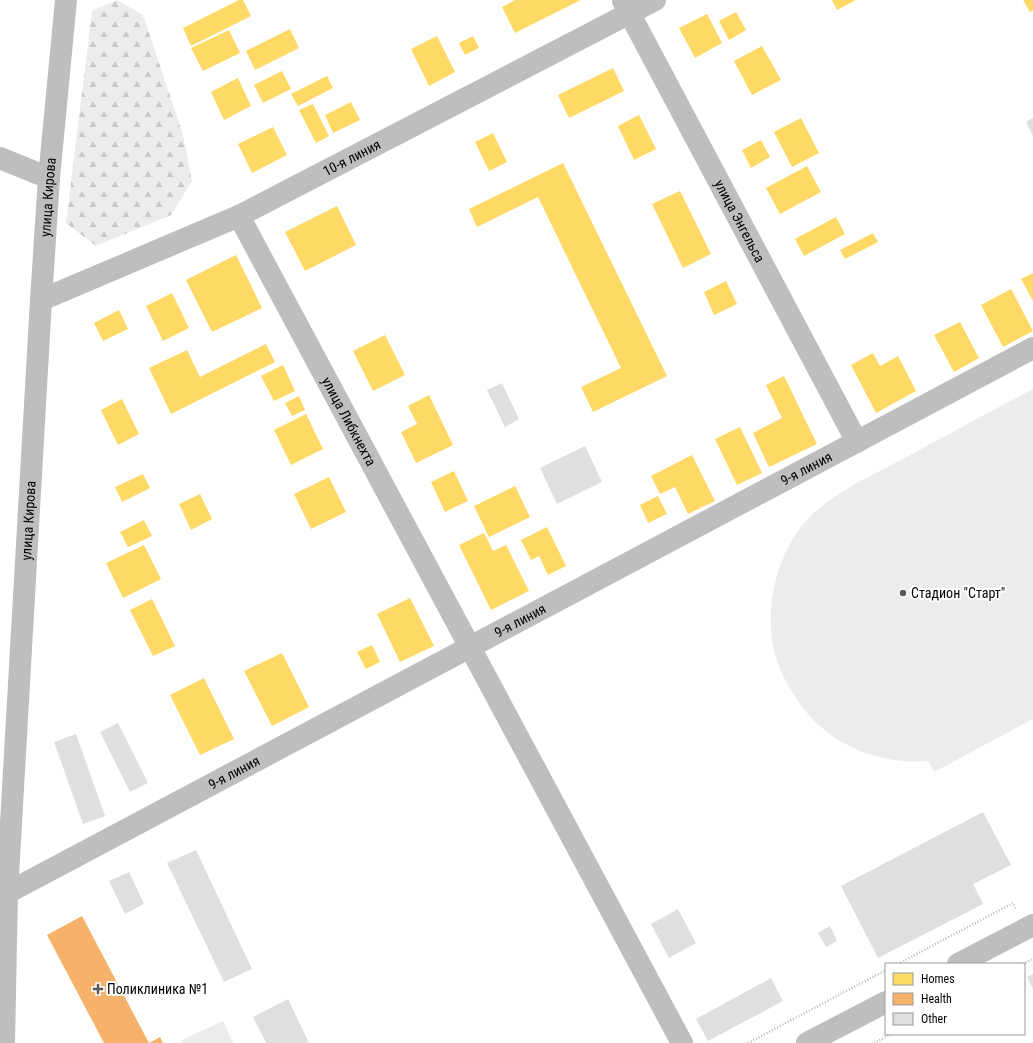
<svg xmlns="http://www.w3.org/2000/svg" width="1033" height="1043" font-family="'Roboto Condensed',sans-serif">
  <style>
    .green { fill: #ececec }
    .forest { fill: url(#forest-firs) }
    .homes { fill: #ffd966 }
    .health { fill: #f6b26b }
    .building { fill: #dfdfdf }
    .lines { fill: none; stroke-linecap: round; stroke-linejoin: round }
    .path { stroke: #b9b9b9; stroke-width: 2.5; stroke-dasharray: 1 2; stroke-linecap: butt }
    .minor { stroke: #bebebe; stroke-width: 22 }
    .poi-dot { fill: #595959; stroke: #fff; stroke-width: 1.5 }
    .labels { text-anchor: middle; stroke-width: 4; stroke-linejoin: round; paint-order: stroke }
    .street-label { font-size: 14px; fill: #000; stroke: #fff }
    .poi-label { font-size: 14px; fill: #000; stroke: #fff; text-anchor: start }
  </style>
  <defs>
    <pattern id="forest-firs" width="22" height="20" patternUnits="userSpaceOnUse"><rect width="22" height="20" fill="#ececec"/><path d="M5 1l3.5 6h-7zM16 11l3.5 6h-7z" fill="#c9c9c9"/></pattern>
  </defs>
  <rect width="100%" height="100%" fill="#fff"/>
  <path class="green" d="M1033,389V719L934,772L928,761C879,765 829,745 800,704C789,688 778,669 774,650C763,603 780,541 817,510C842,489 872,475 901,460C945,436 989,412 1033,389Z
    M223,1021L233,1043H182L180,1041Z"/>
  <path class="forest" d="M117,0L143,15L183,135L192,181L171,215L96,246L66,223L92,11Z"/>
  <path class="homes" d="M239,0H243L251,16L191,46L183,28Z
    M515,0H581L515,33L502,7Z
    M832,0H856L837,10Z
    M1023,0H1033V10L1030,12Z
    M736,12L746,30L729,40L719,21Z
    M707,14L722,43L695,58L679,28Z
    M290,29L299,48L255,70L246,51Z
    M229,30L240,53L203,71L191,48Z
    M437,36L455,72L429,86L411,49Z
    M473,36L479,48L465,55L459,43Z
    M762,46L781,80L752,95L734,61Z
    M613,68L624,91L569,118L558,95Z
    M282,71L291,89L263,103L254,85Z
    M327,76L333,88L298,106L291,94Z
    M238,78L251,106L224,120L211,92Z
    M351,102L360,120L333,133L325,115Z
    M313,104L329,136L316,143L299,110Z
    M639,115L656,149L634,160L618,126Z
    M801,118L819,153L792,167L774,132Z
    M273,127L287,155L252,173L238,144Z
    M493,133L507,162L489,171L475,142Z
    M761,140L770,157L751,168L742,150Z
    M563,163L667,376L593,412L581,387L621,368L538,197L477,227L469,209Z
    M807,166L821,192L780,214L766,188Z
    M680,191L711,254L683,268L652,204Z
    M337,206L356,245L305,271L285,232Z
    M836,217L845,234L804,256L795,239Z
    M873,233L878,242L845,259L840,250Z
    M236,255L262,308L212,332L186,280Z
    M1033,273V301L1021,279Z
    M726,281L737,304L714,315L704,292Z
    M1011,289L1033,331L1003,347L981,305Z
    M172,293L189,328L163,341L146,306Z
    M119,310L128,329L103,341L94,323Z
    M960,322L979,358L954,372L934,335Z
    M385,335L405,375L373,391L353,351Z
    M266,344L275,362L171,414L149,368L187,350L200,377Z
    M873,353L880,366L898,356L916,391L876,413L851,365Z
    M283,365L295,391L274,401L261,376Z
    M784,376L817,444L769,467L753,433L782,418L766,385Z
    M429,395L453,445L416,463L401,432L417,424L408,406Z
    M299,396L305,410L292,416L285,403Z
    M122,399L139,434L118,445L101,410Z
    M306,414L323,449L291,465L274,430Z
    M740,427L762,473L737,485L715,439Z
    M692,455L715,501L688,514L675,487L660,494L651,476Z
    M454,471L468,501L445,512L431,482Z
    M143,474L150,488L122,502L115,487Z
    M329,477L346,512L311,529L294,494Z
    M515,486L530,517L489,537L474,506Z
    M200,494L212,519L191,530L179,504Z
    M658,496L667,514L648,523L640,505Z
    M144,520L152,536L128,547L120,532Z
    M547,527L566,566L548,575L539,556L531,560L521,540Z
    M484,533L493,551L506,545L529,591L491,610L459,545Z
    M144,545L161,579L123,598L106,563Z
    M410,598L434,646L400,662L377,614Z
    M152,599L175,646L153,656L130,610Z
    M372,645L380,662L366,669L357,652Z
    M282,653L309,707L272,726L244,671Z
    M204,678L234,739L200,755L170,695Z"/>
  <path class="health" d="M82,916L149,1043H104L47,935Z
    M160,1037L163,1043H149Z"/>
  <path class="building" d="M1033,118V136L1026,122Z
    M502,383L519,419L505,427L487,390Z
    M585,446L602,482L557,504L540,468Z
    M118,723L148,783L130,792L100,732Z
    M76,734L105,816L83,824L54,742Z
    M983,812L1011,865L973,884L983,904L878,958L841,886Z
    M196,850L252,969L224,982L167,863Z
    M129,872L144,904L125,914L109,881Z
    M678,909L696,943L669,958L651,924Z
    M830,926L837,941L826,947L818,933Z
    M1033,974V989L1027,977Z
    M771,978L783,1001L708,1041L696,1019Z
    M288,999L309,1043H266L253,1017Z"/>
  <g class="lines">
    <path class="path" d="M898,964L1013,903L1016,910
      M1023,964L1033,959
      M748,1043L886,970
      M874,1043L891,1034"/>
    <g class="minor">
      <path id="s1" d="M623,1L857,442"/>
      <path d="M0,158L49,178"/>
      <path id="s2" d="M239,216L682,1043"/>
      <path id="s3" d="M41,300L239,216L655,0"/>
      <path id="s4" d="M7,893L1033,348"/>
      <path d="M958,964L1033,925"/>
      <path id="s5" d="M4,1043L7,893L41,300L49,178L66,0"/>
      <path d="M807,1043L886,1002"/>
    </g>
  </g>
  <g class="poi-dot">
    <circle cx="903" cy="593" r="4"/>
    <path d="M96 983h4v4h4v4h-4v4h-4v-4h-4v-4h4z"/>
  </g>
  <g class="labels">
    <g class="street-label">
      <text dy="5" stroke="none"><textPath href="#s3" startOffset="342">10-я линия</textPath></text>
      <text dy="5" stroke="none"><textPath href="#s5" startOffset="847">улица Кирова</textPath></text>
      <text dy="5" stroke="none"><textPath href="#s1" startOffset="249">улица Энгельса</textPath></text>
      <text dy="5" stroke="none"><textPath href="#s2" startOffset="233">улица Либкнехта</textPath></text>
      <text dy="5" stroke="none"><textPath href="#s4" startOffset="905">9-я линия</textPath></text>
      <text dy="5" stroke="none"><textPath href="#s5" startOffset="523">улица Кирова</textPath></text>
      <text dy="5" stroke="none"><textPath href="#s4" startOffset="581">9-я линия</textPath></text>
      <text dy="5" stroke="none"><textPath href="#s4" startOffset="257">9-я линия</textPath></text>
    </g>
    <g class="poi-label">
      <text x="911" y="598">Стадион "Старт"</text>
      <text x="107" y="994">Поликлиника №1</text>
    </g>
  </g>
  <rect x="885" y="963" width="140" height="72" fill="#ffffff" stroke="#999999"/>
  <rect x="893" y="973" width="20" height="12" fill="#ffd966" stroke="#999999"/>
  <text x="921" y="983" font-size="12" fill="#000000">Homes</text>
  <rect x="893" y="993" width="20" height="12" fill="#f6b26b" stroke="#999999"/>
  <text x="921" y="1003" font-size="12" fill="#000000">Health</text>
  <rect x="893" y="1013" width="20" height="12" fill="#dfdfdf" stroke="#999999"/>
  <text x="921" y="1023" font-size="12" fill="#000000">Other</text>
</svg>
